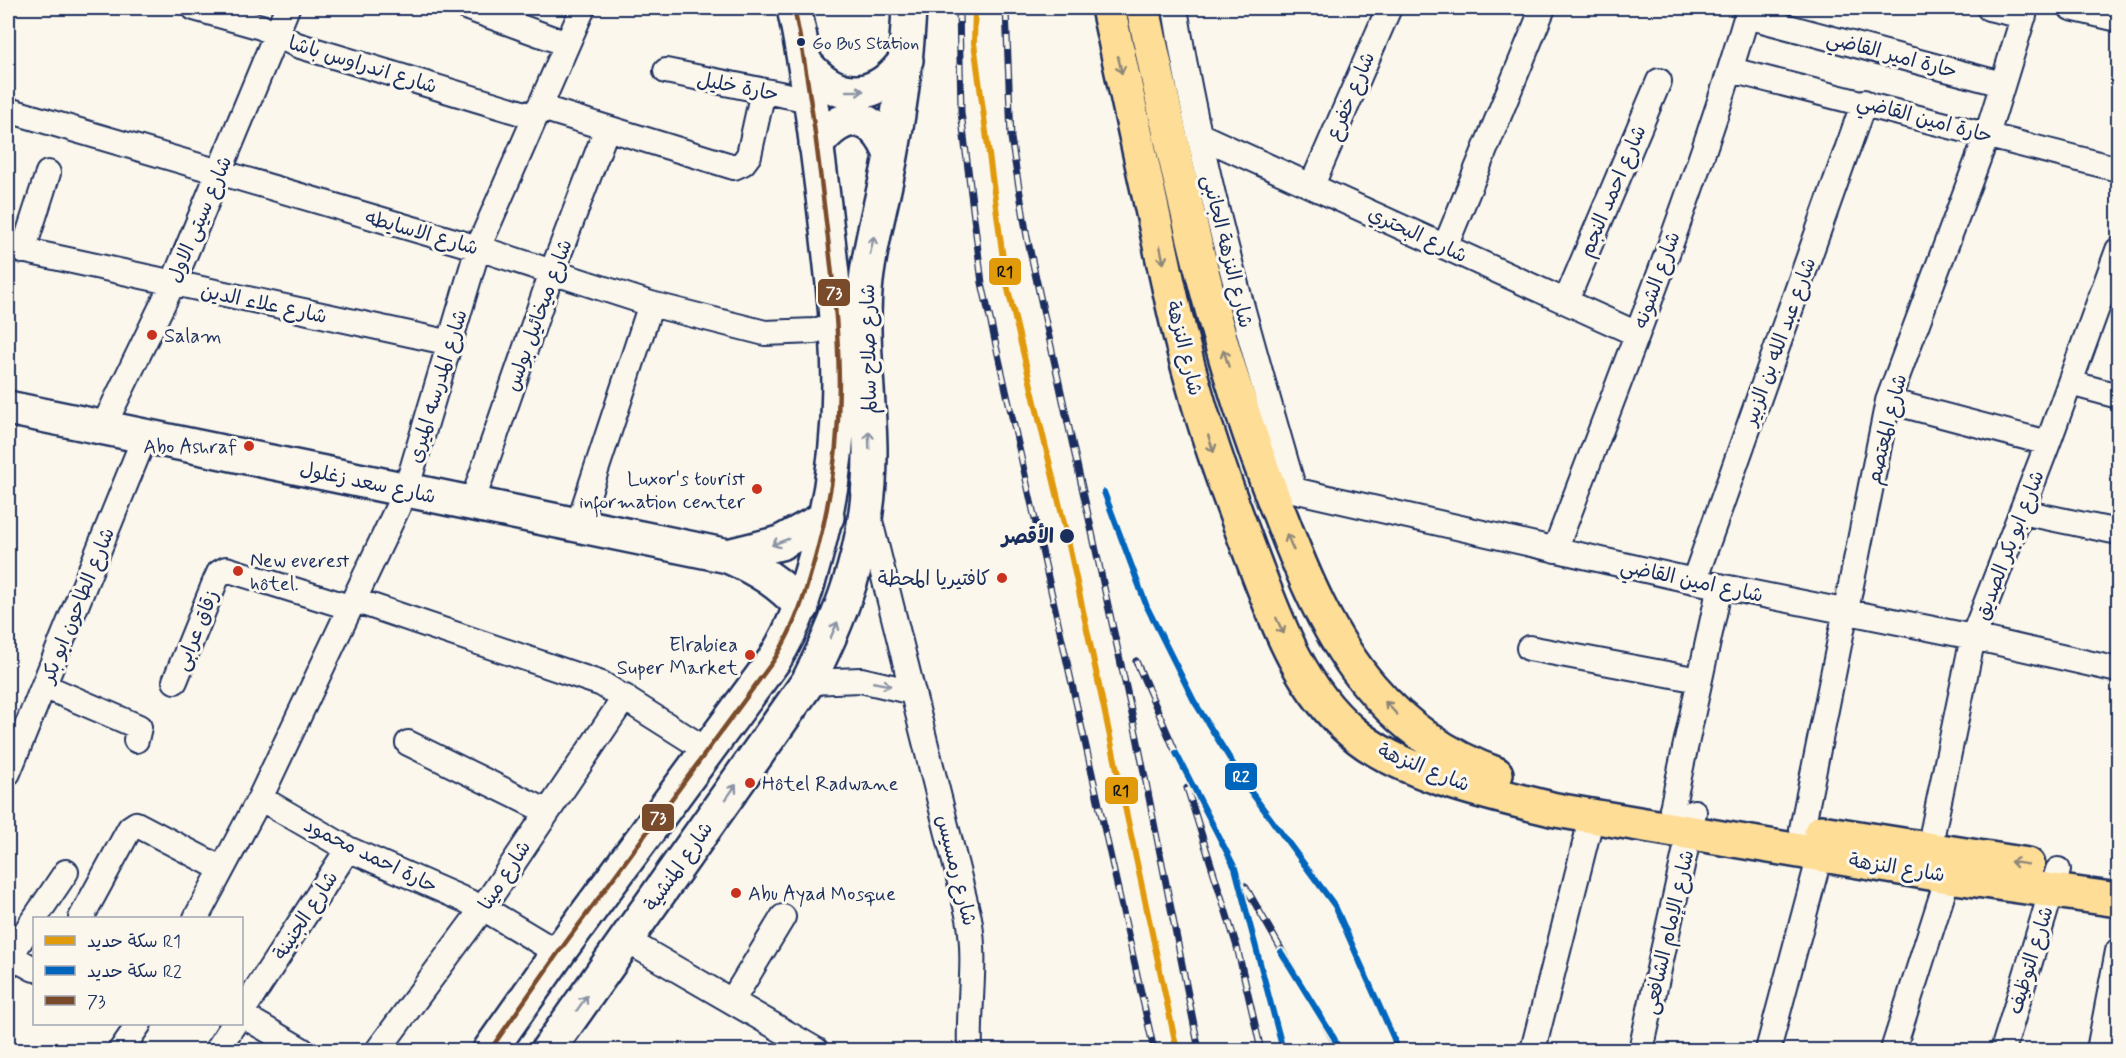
<svg xmlns="http://www.w3.org/2000/svg" width="2126" height="1058" font-family="Mynerve,'Playpen Sans Arabic',sans-serif">
  <style>
    .lines { fill: none; stroke-linecap: round; stroke-linejoin: round }
    .street-casing { stroke: #1b2f5e; stroke-width: 28 }
    .secondary-casing { stroke: #1b2f5e; stroke-width: 38 }
    .primary-casing { stroke: #1b2f5e; stroke-width: 38 }
    .street { stroke: #fbf7ec; stroke-width: 24 }
    .secondary { stroke: #fbf7ec; stroke-width: 33 }
    .primary { stroke: #fedd96; stroke-width: 33 }
    .rail-casing { stroke: #1b2f5e; stroke-width: 7 }
    .rail { stroke: #fbf7ec; stroke-width: 4.5; stroke-dasharray: 14; stroke-linecap: butt }
    .bus-1-casing { stroke: #fbf7ec; stroke-width: 9 }
    .bus-1 { stroke: #7a4b2a; stroke-width: 4.5 }
    .rail-1-casing { stroke: #fbf7ec; stroke-width: 10 }
    .rail-2-casing { stroke: #fbf7ec; stroke-width: 10 }
    .rail-1 { stroke: #e19a09; stroke-width: 6 }
    .rail-2 { stroke: #0065bd; stroke-width: 6 }
    .oneway { stroke: #8c867a }
    .oneway2 { stroke: #8b93a5 }
    .bus-dot { fill: #1b2f5e; stroke: #fbf7ec; stroke-width: 2 }
    .poi-dot { fill: #c8321e; stroke: #fbf7ec; stroke-width: 2 }
    .labels { text-anchor: middle; stroke-width: 6; stroke-linejoin: round; paint-order: stroke }
    .bus-label { font-size: 18px; fill: #1b2f5e; stroke: #fbf7ec; text-anchor: start }
    .street-label { font-size: 20px; fill: #1b2f5e; stroke: #fbf7ec }
    .poi-label { font-size: 20px; fill: #1b2f5e; stroke: #fbf7ec; text-anchor: start }
    .stop-label { font-size: 20px; font-weight: bold; fill: #1b2f5e; stroke: #fbf7ec; text-anchor: end }
    .line-badge { stroke: #fbf7ec; stroke-width: 2 }
    .badge-label { font-size: 16px; text-anchor: middle; font-weight: bold; fill: #fff }
    .pale-badge-label { font-size: 16px; text-anchor: middle; font-weight: bold; fill: #111 }
  </style>
  <rect width="100%" height="100%" fill="#fbf7ec"/>
  <filter id="ink" filterUnits="userSpaceOnUse"><feTurbulence type="fractalNoise" baseFrequency=".0167" numOctaves="2"/><feDisplacementMap in="SourceGraphic" scale="12" xChannelSelector="R" yChannelSelector="G"/><feConvolveMatrix kernelMatrix="1 2 1 2 8 2 1 2 1" color-interpolation-filters="sRGB"/></filter>
  <g filter="url(#ink)">
    <g class="lines">
      <defs>
        <path id="street" d="M194,8L261,27L297,45L535,117
          M468,8L567,44
          M1175,8C1201,172 1248,331 1294,490
          M1989,8L2024,16
          M2071,8L2118,19
          M1747,16L2002,84
          M1731,70L2118,169
          M666,71L810,100
          M539,107L734,167L743,163L749,155L763,91
          M8,110L478,248L651,304L765,333L814,331L838,324
          M1199,135L1637,334
          M1312,185L1389,8
          M8,247L451,343
          M1445,247L1543,8
          M23,251L48,173
          M1566,301L1659,81
          M2070,383L2118,396
          M1888,401L2048,443
          M103,427L173,283L287,8
          M1267,484L1694,581L1973,637L2118,670
          M472,503L552,272L607,128
          M2022,512L2118,532
          M869,517L969,918C977,962 968,1006 970,1050
          M578,525L651,304
          M1555,550C1623,371 1695,191 1749,8
          M1694,581L1864,102
          M354,600L602,684L708,751
          M1529,648L1699,680
          M175,681L215,582L219,573L226,569L349,607
          M808,682L861,680L913,692
          M44,686L139,727L136,740
          M408,743L546,811
          M8,773L145,436
          M260,798L348,849L483,908L558,953
          M1672,809L1720,586
          M1802,829L1888,401L1987,135L2026,8
          M1929,849L1973,637L2048,443L2118,250
          M35,918L66,872
          M81,918L130,828L136,824L222,869
          M196,918L260,798L406,490L478,248L583,8
          M626,940L816,1050
          M10,956L34,969
          M8,960L34,919
          M732,1001L783,917
          M242,1012L348,849
          M242,1015L302,1050
          M121,1050L139,1024
          M217,1050L234,1024
          M378,1050L483,908L625,697
          M1533,1050L1592,816
          M1641,1050L1694,812
          M1768,1050L1820,855
          M1893,1050L1953,861
          M2003,1050L2058,870
          M2099,1050L2118,951"/>
        <path id="secondary" d="M806,64C838,103 877,101 906,60
          M816,146C843,108 874,111 891,155
          M8,408L728,556C758,569 780,583 802,607
          M728,556L780,543L827,517
          M490,1050L558,953L774,660C797,623 806,592 817,551C851,425 839,331 824,205C816,139 808,73 794,8
          M548,1050L808,682C847,605 871,536 870,448C869,393 860,335 866,281C871,239 883,198 891,156C900,107 907,57 909,8"/>
        <path id="primary" d="M1108,8C1125,84 1142,160 1158,236C1169,287 1179,338 1194,387C1210,445 1231,501 1252,557C1276,620 1299,687 1352,732C1399,774 1495,795 1556,810L1948,876L2118,900
          M1143,8C1179,179 1214,352 1280,515C1303,575 1329,638 1371,687C1405,727 1446,756 1496,774
          M1821,832L2028,865"/>
      </defs>
      <use href="#street" class="street-casing"/>
      <use href="#secondary" class="secondary-casing"/>
      <use href="#primary" class="primary-casing"/>
      <use href="#street" class="street"/>
      <use href="#secondary" class="secondary"/>
      <use href="#primary" class="primary"/>
      <defs>
        <path id="rail" d="M959,8L961,112L982,283L1154,1050
          M975,8L974,43L1006,281L1067,536L1177,1050
          M1006,8L1011,138L1027,237L1137,737L1199,1050
          M1104,492L1147,607L1194,701L1248,788L1335,906L1394,1039L1396,1050
          M1136,661L1177,755L1235,868L1283,1050
          M1187,788L1237,947L1261,1050
          M1245,886L1339,1050"/>
      </defs>
      <use href="#rail" class="rail-casing"/>
      <use href="#rail" class="rail"/>
      <defs>
        <path id="bus-1" d="M490,1050L558,953L774,660C797,623 806,592 817,551C851,425 839,331 824,205C816,139 808,73 794,8"/>
      </defs>
      <use href="#bus-1" class="bus-1-casing"/>
      <use href="#bus-1" class="bus-1"/>
      <defs>
        <path id="rail-1" d="M975,8L974,43L1006,281L1067,536L1177,1050"/>
        <path id="rail-2" d="M1104,492L1147,607L1194,701L1248,788L1335,906L1394,1039L1396,1050
          M1176,753L1235,868L1283,1050
          M1281,952L1334,1038L1339,1050"/>
      </defs>
      <use href="#rail-1" class="rail-1-casing"/>
      <use href="#rail-2" class="rail-2-casing"/>
      <use href="#rail-1" class="rail-1"/>
      <use href="#rail-2" class="rail-2"/>
    </g>
    <defs><path id="oneway-shaft" d="M-6 0H5M1.5-3L5.5 0L1.5 3" fill="none" stroke-width="1.6" stroke-linecap="round" stroke-linejoin="round" transform="scale(1.5)"/></defs>
    <g class="oneway">
      <use href="#oneway-shaft" transform="translate(1120 65) rotate(77)"/>
      <use href="#oneway-shaft" transform="translate(1162 255) rotate(78)"/>
      <use href="#oneway-shaft" transform="translate(1226 358) rotate(-107)"/>
      <use href="#oneway-shaft" transform="translate(1211 444) rotate(72)"/>
      <use href="#oneway-shaft" transform="translate(1290 542) rotate(-113)"/>
      <use href="#oneway-shaft" transform="translate(1280 626) rotate(65)"/>
      <use href="#oneway-shaft" transform="translate(1391 708) rotate(-133)"/>
      <use href="#oneway-shaft" transform="translate(2019 863) rotate(-171)"/>
    </g>
    <g class="oneway2">
      <use href="#oneway-shaft" transform="translate(855 91)"/>
      <use href="#oneway-shaft" transform="translate(872 245) rotate(-78)"/>
      <use href="#oneway-shaft" transform="translate(869 440) rotate(-92)"/>
      <use href="#oneway-shaft" transform="translate(780 542) rotate(159)"/>
      <use href="#oneway-shaft" transform="translate(834 630) rotate(-66)"/>
      <use href="#oneway-shaft" transform="translate(882 684) rotate(11)"/>
      <use href="#oneway-shaft" transform="translate(731 792) rotate(-55)"/>
      <use href="#oneway-shaft" transform="translate(582 1003) rotate(-55)"/>
    </g>
  </g>
  <g class="bus-dot">
    <circle cx="801" cy="42" r="5"/>
    <circle cx="1067" cy="536" r="8"/>
  </g>
  <g class="poi-dot">
    <circle cx="152" cy="335" r="6"/>
    <circle cx="249" cy="446" r="6"/>
    <circle cx="757" cy="489" r="6"/>
    <circle cx="238" cy="571" r="6"/>
    <circle cx="1002" cy="578" r="6"/>
    <circle cx="750" cy="655" r="6"/>
    <circle cx="750" cy="783" r="6"/>
    <circle cx="736" cy="893" r="6"/>
  </g>
  <g class="labels">
    <g class="bus-label">
      <text x="812" y="49">Go Bus Station</text>
    </g>
    <g class="street-label">
      <text transform="translate(1892 54) rotate(15)" y="7">حارة امير القاضي</text>
      <text transform="translate(363 64) rotate(17)" y="7">شارع اندراوس باشا</text>
      <text transform="translate(738 86) rotate(11)" y="7">حارة خليل</text>
      <text transform="translate(1350 96) rotate(-67)" y="7">شارع خفرع</text>
      <text transform="translate(1925 118) rotate(15)" y="7">حارة امين القاضي</text>
      <text transform="translate(1612 191) rotate(-67)" y="7">شارع احمد النجم</text>
      <text transform="translate(199 219) rotate(-67)" y="7">شارع سيتى الاول</text>
      <text transform="translate(422 232) rotate(16)" y="7">شارع الاسايطه</text>
      <text transform="translate(1418 234) rotate(25)" y="7">شارع البحتري</text>
      <text transform="translate(1228 251) rotate(76)" y="7">شارع النزهة الجانبى</text>
      <text transform="translate(1656 280) rotate(-70)" y="7">شارع الشونه</text>
      <text transform="translate(264 303) rotate(12)" y="7">شارع علاء الدين</text>
      <text transform="translate(538 315) rotate(-70)" y="7">شارع ميخائيل بولس</text>
      <text transform="translate(1779 341) rotate(-70)" y="7">شارع عبد الله بن الزبير</text>
      <text transform="translate(1185 348) rotate(76)" y="7">شارع النزهة</text>
      <text transform="translate(868 349) rotate(-91)" y="7">شارع صلاح سالم</text>
      <text transform="translate(437 386) rotate(-73)" y="7">شارع المدرسه الميرى</text>
      <text transform="translate(1886 429) rotate(-76)" y="7">شارع المعتصم</text>
      <text transform="translate(368 482) rotate(12)" y="7">شارع سعد زغلول</text>
      <text transform="translate(2009 545) rotate(-69)" y="7">شارع ابو بكر الصديق</text>
      <text transform="translate(1692 580) rotate(12)" y="7">شارع امين القاضي</text>
      <text transform="translate(77 605) rotate(-68)" y="7">شارع الطاحون ابو بكر</text>
      <text transform="translate(196 630) rotate(-68)" y="7">زقاق عرابى</text>
      <text transform="translate(1424 767) rotate(22)" y="7">شارع النزهة</text>
      <text transform="translate(371 855) rotate(26)" y="7">حارة احمد محمود</text>
      <text transform="translate(678 866) rotate(-55)" y="7">شارع المنشية</text>
      <text transform="translate(1897 867) rotate(9)" y="7">شارع النزهة</text>
      <text transform="translate(957 870) rotate(76)" y="7">شارع رمسيس</text>
      <text transform="translate(504 875) rotate(-57)" y="7">شارع مينا</text>
      <text transform="translate(305 915) rotate(-57)" y="7">شارع الجنينة</text>
      <text transform="translate(1668 932) rotate(-77)" y="7">شارع الإمام الشافعى</text>
      <text transform="translate(2030 960) rotate(-73)" y="7">شارع التوظيف</text>
    </g>
    <g class="poi-label">
      <text x="164" y="342">Salam</text>
      <text x="237" y="453" text-anchor="end">Abo Ashraf</text>
      <text x="745" y="485" text-anchor="end">Luxor's tourist<tspan x="745" dy="23">information center</tspan></text>
      <text x="250" y="567">New everest<tspan x="250" dy="23">hôtel.</tspan></text>
      <text x="990" y="585" text-anchor="end">كافتيريا المحطة</text>
      <text x="738" y="651" text-anchor="end">Elrabiea<tspan x="738" dy="23">Super Market</tspan></text>
      <text x="762" y="790">Hôtel Radwane</text>
      <text x="748" y="900">Abu Ayad Mosque</text>
    </g>
    <g class="stop-label">
      <text x="1054" y="543">الأقصر</text>
    </g>
  </g>
  <g class="line-badge">
    <rect x="988" y="257" width="34" height="29" rx="6" fill="#e19a09"/>
    <rect x="817" y="278" width="34" height="29" rx="6" fill="#7a4b2a"/>
    <rect x="1224" y="762" width="34" height="29" rx="6" fill="#0065bd"/>
    <rect x="1104" y="776" width="35" height="29" rx="6" fill="#e19a09"/>
    <rect x="641" y="803" width="34" height="29" rx="6" fill="#7a4b2a"/>
  </g>
  <g class="badge-label">
    <text x="834" y="298">73</text>
    <text x="1241" y="782">R2</text>
    <text x="658" y="823">73</text>
  </g>
  <g class="pale-badge-label">
    <text x="1005" y="277">R1</text>
    <text x="1121" y="796">R1</text>
  </g>
  <rect width="2126" height="1058" fill="none" stroke="#fbf7ec" stroke-width="30"/>
  <rect x="15" y="15" width="2096" height="1028" fill="none" stroke="#1b2f5e" stroke-width="2" filter="url(#ink)"/>
  <rect x="33" y="917" width="210" height="108" fill="#fbf7ec" stroke="#a1a7b3" stroke-width="1.5"/>
  <rect x="45" y="936" width="30" height="9" fill="#e19a09" stroke="#a1a7b3" stroke-width="1.5"/>
  <text x="87" y="947" font-size="18" fill="#1b2f5e">سكة حديد R1</text>
  <rect x="45" y="966" width="30" height="9" fill="#0065bd" stroke="#a1a7b3" stroke-width="1.5"/>
  <text x="87" y="977" font-size="18" fill="#1b2f5e">سكة حديد R2</text>
  <rect x="45" y="996" width="30" height="9" fill="#7a4b2a" stroke="#a1a7b3" stroke-width="1.5"/>
  <text x="87" y="1007" font-size="18" fill="#1b2f5e">73</text>
</svg>
